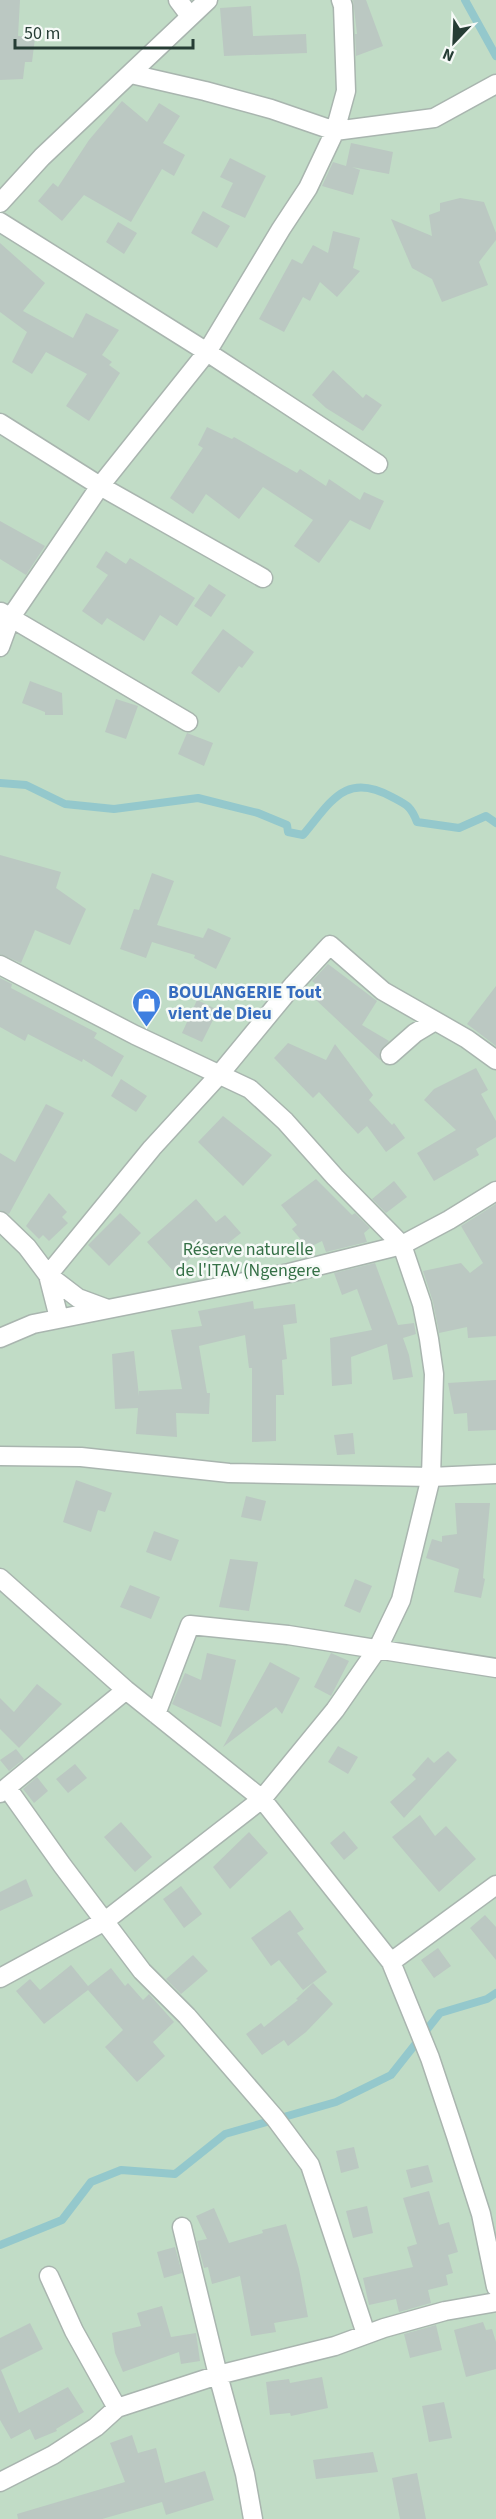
<svg xmlns="http://www.w3.org/2000/svg" width="496" height="2519" font-family="'Source Sans 3',sans-serif">
  <style>
    .green { fill: #c1dcc6 }
    .lines { fill: none; stroke-linecap: round; stroke-linejoin: round }
    .stream { stroke: #94c8cc; stroke-width: 8 }
    .building { fill: #bbc8c2 }
    .minor-casing { stroke: #a9b5af; stroke-width: 21 }
    .tertiary-casing { stroke: #a9b5af; stroke-width: 21 }
    .minor { stroke: #fff; stroke-width: 18 }
    .tertiary { stroke: #fff; stroke-width: 18 }
    .labels { text-anchor: middle; stroke-width: 5; stroke-linejoin: round; paint-order: stroke }
    .shop-label { font-size: 18px; font-weight: bold; fill: #366cbe; stroke: #f6faf7; text-anchor: start }
    .park-label { font-size: 18px; fill: #357046; stroke: #f6faf7 }
  </style>
  <rect width="100%" height="100%" fill="#e6ede9"/>
  <path class="green" d="M0,0H496V2519H0Z"/>
  <g class="lines">
    <path class="stream" d="M465,0L496,56
      M0,783L26,785L65,804L114,809L198,798L258,813L287,825L288,832L303,835C331,802 345,771 392,797C407,805 411,806 417,822L459,828L486,816L496,823
      M0,2245L62,2220L91,2182L121,2170L175,2174L225,2134L336,2102L391,2075L440,2013L487,1999L496,1993"/>
  </g>
  <path class="building" d="M0,0H20L18,36L35,38L32,62H25L23,79L0,80Z
    M353,0H366L383,46L356,56L355,34H357Z
    M251,6L253,36L306,34L307,53L224,56L220,8Z
    M122,101L147,122L159,103L180,116L163,143L185,155L174,176L162,169L131,222L84,195L62,221L38,201L53,183L58,187L89,140Z
    M351,143L393,152L389,174L352,167L360,170L353,195L322,186L333,162L346,166Z
    M230,158L266,176L245,218L221,207L233,183L220,177Z
    M460,198L484,202L496,233V240L479,262L488,285L442,302L432,279L412,268L391,219L432,236L429,215L440,211V203Z
    M203,211L230,226L217,248L191,233Z
    M118,222L137,233L124,254L106,242Z
    M333,231L360,238L353,268L360,271L337,297L320,282L310,301L303,297L284,332L259,319L292,259L302,264L313,245L328,253Z
    M0,243L45,283L23,311L73,338L86,313L119,330L102,355L112,362L109,365L120,373L89,421L66,406L87,374L46,352L32,374L12,362L27,332L0,312Z
    M333,370L363,398L366,394L382,405L363,431L326,408L312,395Z
    M207,427L232,439L234,437L297,473L300,469L326,486L329,479L360,500L364,492L384,501L370,530L350,520L319,563L294,546L313,520L263,487L239,519L206,494L193,514L170,498L203,448L198,445Z
    M0,521L45,546L26,575L0,559Z
    M106,551L126,564L130,558L195,598L177,626L160,615L144,641L107,618L102,625L82,611L108,575L96,567Z
    M209,584L226,595L211,617L194,606Z
    M223,629L254,652L242,668L239,666L219,693L191,673Z
    M30,681L62,693L63,715H45V712L22,703Z
    M116,699L138,706L126,739L105,732Z
    M187,733L213,743L204,766L178,754Z
    M0,855L61,872L56,888L86,909L70,945L35,930L21,963L0,954Z
    M152,873L174,881L157,925L203,938L208,928L231,938L216,969L194,958L195,955L152,942L146,958L120,949L134,909L139,910Z
    M328,964L377,1001L362,1025L389,1041L380,1051V1060L316,1000L325,991L312,981Z
    M0,978L12,984L11,988L97,1033L94,1038L124,1056L112,1077L83,1059L82,1062L28,1034L25,1041L0,1027Z
    M496,986V1046L467,1024Z
    M197,1000L218,1010L202,1042L182,1033Z
    M288,1043L326,1060L335,1044L373,1095L369,1100L392,1125L394,1123L405,1138L386,1152L367,1126L358,1134L319,1092L313,1098L274,1058Z
    M476,1068L488,1090L481,1094L496,1121V1137L476,1149L479,1155L434,1181L417,1153L456,1130L424,1100L434,1089Z
    M121,1079L147,1096L136,1112L111,1096Z
    M46,1104L64,1113L9,1214L0,1210V1153L15,1162Z
    M223,1116L272,1155L243,1186L198,1142Z
    M316,1179L352,1215L355,1213L370,1228L364,1233L367,1242L326,1252L322,1241L308,1248L292,1229L297,1225L281,1205Z
    M394,1181L407,1197L386,1213L372,1199Z
    M49,1193L67,1212L62,1217L68,1223L49,1241L43,1235L39,1239L26,1226Z
    M196,1199L216,1222L225,1215L241,1233L208,1259L200,1250L174,1272L147,1242Z
    M496,1204V1336L468,1338L467,1327L439,1333L433,1302L423,1271L461,1263L470,1273L483,1263L461,1226Z
    M120,1213L141,1233L109,1266L88,1245Z
    M375,1263L398,1325L414,1323L416,1334L403,1338L409,1355L413,1377L393,1380L387,1344L351,1357L352,1384L332,1386L330,1338L372,1330L357,1289L342,1295L334,1273Z
    M253,1301L254,1309L295,1304L297,1323L283,1325L287,1359L282,1360L284,1395H276V1441L252,1442V1368H249L245,1335L199,1346L207,1393H210L209,1414L176,1413L177,1437L136,1434L138,1408L115,1409L112,1354L134,1351L139,1396V1391L182,1389L171,1330L202,1326L198,1311Z
    M496,1380V1430L468,1431L467,1413L454,1414L448,1383Z
    M353,1433L355,1454L337,1455L334,1435Z
    M76,1480L112,1493L105,1512L98,1510L91,1532L63,1522Z
    M246,1496L266,1501L261,1521L241,1517Z
    M455,1503H490L483,1578L485,1579L481,1598L454,1592L459,1569L426,1558L432,1539L442,1542V1536L457,1534Z
    M154,1531L179,1540L171,1561L146,1552Z
    M230,1559L258,1562L249,1611L219,1607Z
    M355,1579L372,1586L360,1613L344,1606Z
    M130,1585L160,1597L151,1619L120,1607Z
    M207,1653L236,1660L221,1727L172,1704L185,1673L201,1680Z
    M331,1653L349,1661L331,1696L314,1687Z
    M270,1662L300,1678L282,1714L276,1707L223,1747Z
    M37,1684L62,1704L19,1748L0,1729V1698L14,1712Z
    M338,1746L358,1757L348,1774L328,1762Z
    M16,1749L24,1759L9,1771L0,1760Z
    M448,1751L457,1760L404,1818L390,1802L416,1779L412,1775L428,1757L434,1763Z
    M75,1764L87,1778L68,1793L56,1779Z
    M37,1777L48,1791L34,1803L23,1789Z
    M420,1815L435,1836L446,1826L476,1859L439,1892L392,1837Z
    M121,1822L152,1857L135,1872L104,1837Z
    M344,1831L358,1848L344,1860L330,1843Z
    M249,1832L268,1853L230,1889L213,1867Z
    M26,1879L33,1896L0,1911V1892Z
    M181,1886L202,1914L184,1928L163,1899Z
    M290,1910L304,1929L297,1933L327,1972L303,1990L279,1960L271,1966L251,1938Z
    M485,1915L496,1927V1960L470,1928Z
    M438,1948L451,1966L434,1978L421,1960Z
    M193,1955L208,1971L181,1994L166,1979Z
    M71,1965L88,1986L111,1968L125,1986L128,1983L143,2000L149,1994L174,2022L153,2042L165,2056L137,2082L105,2047L123,2030L88,1990L44,2024L16,1991L30,1979L40,1990Z
    M313,1983L333,2004L306,2032L288,2046L284,2040L262,2055L246,2034L261,2023L264,2027L298,2000L296,1999Z
    M354,2147L359,2168L341,2173L336,2151Z
    M428,2165L433,2182L411,2188L406,2170Z
    M429,2191L439,2225L449,2222L458,2252L448,2255L453,2273L446,2275L448,2285L428,2290L431,2303L399,2312L396,2299L369,2305L363,2278L413,2267L407,2247L417,2244L403,2198Z
    M367,2206L373,2233L353,2238L346,2211Z
    M214,2208L229,2243L263,2233L262,2230L286,2224L299,2269L308,2317L274,2323L276,2332L251,2336L240,2276L212,2284L208,2267L204,2268L197,2241L207,2239L196,2216Z
    M175,2247L182,2273L164,2278L157,2252Z
    M162,2306L171,2337L196,2333L200,2361L181,2364L179,2352L123,2372L115,2353L112,2333L141,2326L137,2313Z
    M483,2322L486,2330L492,2329L496,2342V2369L466,2377L454,2330Z
    M30,2323L43,2349L1,2370L19,2413L68,2387L84,2412L56,2429L57,2431L35,2440L30,2429L11,2439L0,2420V2338Z
    M436,2325L442,2350L410,2358L404,2334Z
    M322,2377L328,2408L291,2416L290,2413L270,2415L266,2382L289,2379L290,2383Z
    M444,2402L452,2438L429,2442L422,2406Z
    M132,2435L138,2453L156,2448L165,2483L205,2471L214,2500L166,2515L162,2502L102,2519H18L17,2514L125,2482L110,2443Z
    M373,2452L378,2472L316,2479L313,2460Z
    M417,2473L426,2519H400L392,2478Z"/>
  <g class="lines">
    <defs>
      <path id="minor" d="M178,0L190,16
        M131,74L205,91L271,109L335,131L434,118L496,84
        M0,222L207,352L378,464
        M0,423L100,486L263,578
        M1,612L188,722
        M0,647L11,617L100,486L207,352L281,229L308,188L335,131L346,91L343,6L341,0
        M390,1055L415,1033L435,1021
        M0,1221L27,1247L48,1275L78,1298L105,1308
        M59,1318L48,1275L152,1148L219,1075L294,984L330,945L383,991L467,1039L496,1060
        M0,1338L33,1324L289,1273L402,1245L449,1220L496,1191
        M0,1578L126,1690L262,1799L391,1962L430,2058L456,2136L481,2214L496,2287
        M156,1714L190,1625L288,1635L496,1668
        M8,1789L62,1865L142,1971L187,2016L275,2118L310,2165L366,2334
        M0,1793L126,1690
        M391,1962L496,1885
        M0,1978L105,1921L262,1799L335,1710L378,1648L401,1600L431,1477
        M182,2227L218,2375L245,2474L253,2519
        M49,2276L74,2331L117,2408
        M0,2482L53,2455L96,2427L117,2408L218,2375L335,2346L384,2328L445,2311L496,2302"/>
      <path id="tertiary" d="M0,203L42,157L208,0
        M0,965L135,1035L250,1089L285,1121L335,1177L402,1245L422,1304L429,1339L434,1374L431,1477
        M0,1456L81,1457L229,1473L431,1477L496,1474"/>
    </defs>
    <use href="#minor" class="minor-casing"/>
    <use href="#tertiary" class="tertiary-casing"/>
    <use href="#minor" class="minor"/>
    <use href="#tertiary" class="tertiary"/>
  </g>
  <defs>
    <symbol id="shop-pin" viewBox="-11 -11 22 30"><path d="M0 17L-7.5 6A9.5 9.5 0 1 1 7.5 6Z" fill="#3f7fe0" stroke="#f6faf7"/><path d="M-5-2.5h2.3a2.7 3.5 0 0 1 5.4 0H5L5.5 6h-11ZM-1.5-2.5h3a1.5 2.3 0 0 0-3 0Z" fill="#fff"/></symbol>
  </defs>
  <g fill-rule="evenodd">
    <use href="#shop-pin" x="130" y="986" width="33" height="45"/>
  </g>
  <g class="labels">
    <g class="shop-label">
      <text x="168" y="998">BOULANGERIE Tout<tspan x="168" dy="21">vient de Dieu</tspan></text>
    </g>
    <g class="park-label">
      <text x="248" y="1255">Réserve naturelle<tspan x="248" dy="21">de l'ITAV (Ngengere</tspan></text>
    </g>
  </g>
  <g transform="translate(454 42) rotate(203)" stroke="#f6faf7" stroke-width="4.5" paint-order="stroke">
  <path d="M0-4.5L10 22L0 15L-10 22Z" fill="#263d35"/>
  <text y="-9" font-size="16" font-weight="bold" text-anchor="middle" fill="#263d35">N</text>
  </g>
  <path d="M15 39v9h178v-9" fill="none" stroke="#263d35" stroke-width="3"/>
  <text x="24" y="39" font-size="18" fill="#263d35" stroke="#f6faf7" stroke-width="4.5" paint-order="stroke">50 m</text>
</svg>
